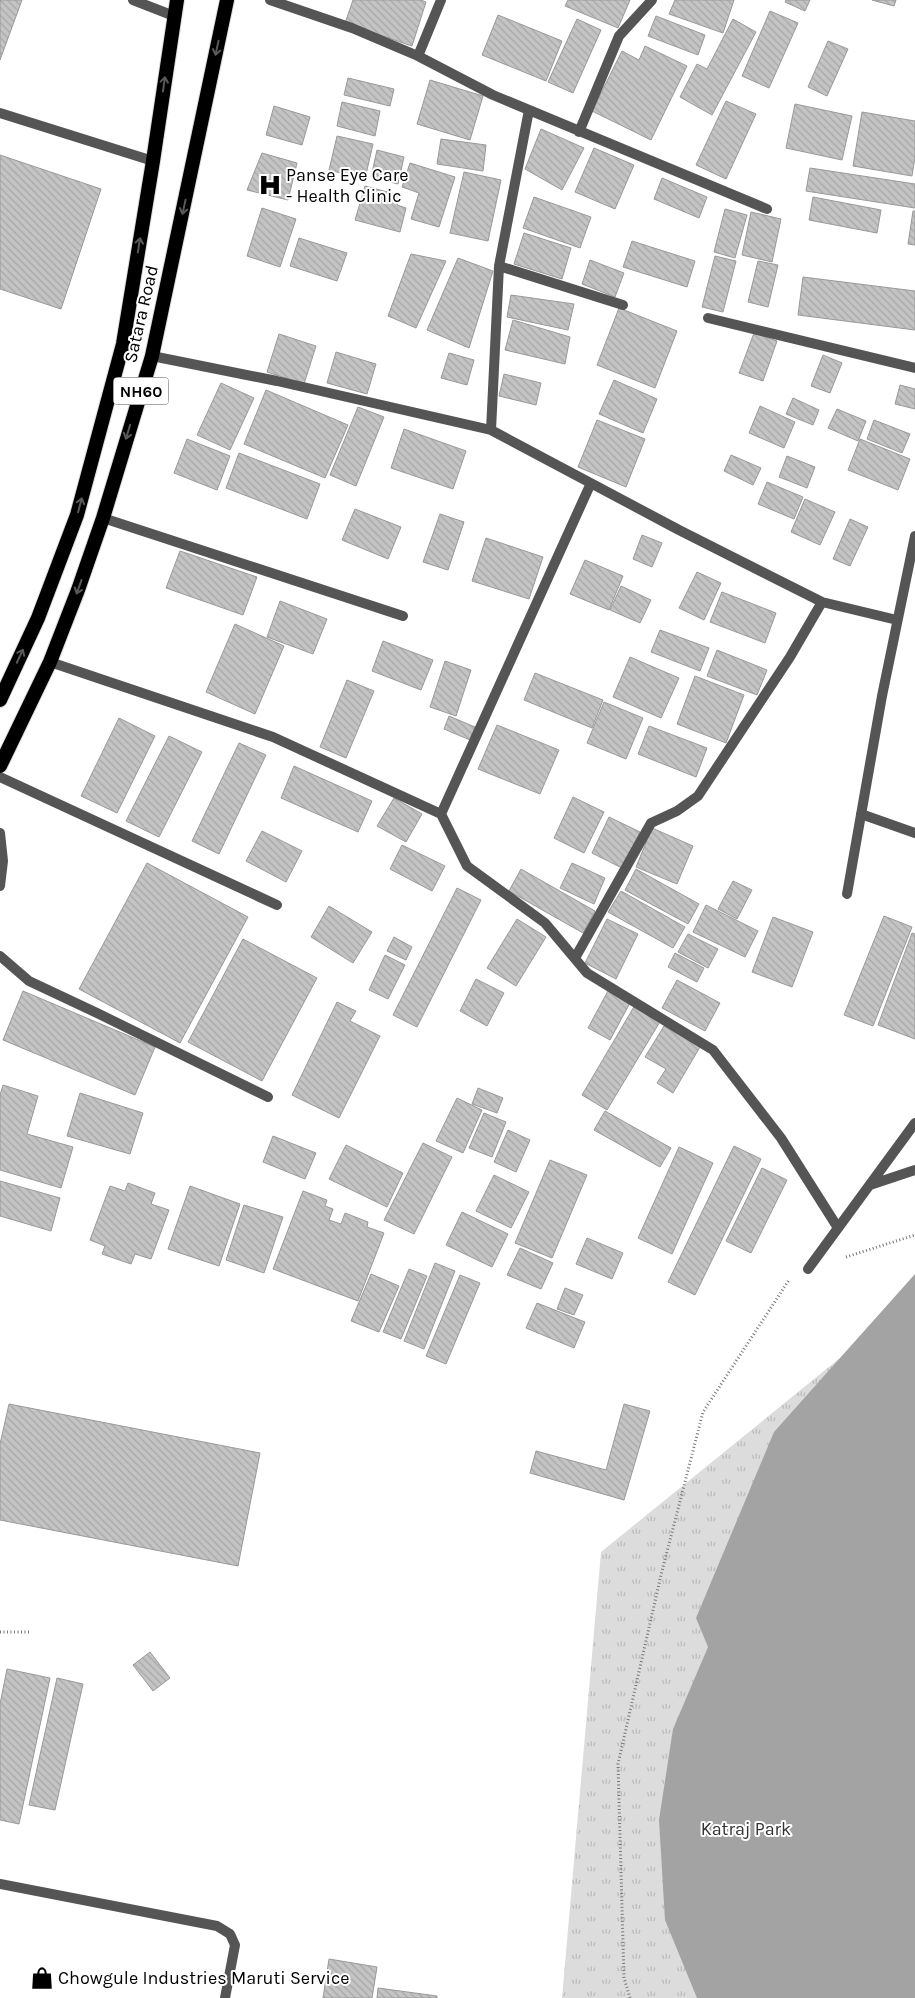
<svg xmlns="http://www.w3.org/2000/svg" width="915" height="1998" font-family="Karla,sans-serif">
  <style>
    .park { fill: url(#park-tufts) }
    .water { fill: #a3a3a3 }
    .building { fill: url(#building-back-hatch); stroke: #999 }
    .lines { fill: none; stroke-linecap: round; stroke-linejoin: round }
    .trunk-casing { stroke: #dbdbdb; stroke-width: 16 }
    .path { stroke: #777; stroke-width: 3; stroke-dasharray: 1 2.5; stroke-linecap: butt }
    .service { stroke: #555; stroke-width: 10 }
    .minor { stroke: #555; stroke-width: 10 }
    .trunk { stroke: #000; stroke-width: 14 }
    .oneway { stroke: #595959 }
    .labels { text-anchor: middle; stroke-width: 4; stroke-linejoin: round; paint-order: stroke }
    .shield { fill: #fff; stroke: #4c4c4c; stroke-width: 1 }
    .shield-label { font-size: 16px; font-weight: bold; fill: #000 }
    .poi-label { font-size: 18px; fill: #000; stroke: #fff; text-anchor: start }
    .street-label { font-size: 18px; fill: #000; stroke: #fff }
    .park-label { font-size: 18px; fill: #333; stroke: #fff }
  </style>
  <defs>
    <pattern id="park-tufts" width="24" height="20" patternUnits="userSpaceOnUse" patternTransform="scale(1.25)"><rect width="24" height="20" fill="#dcdcdc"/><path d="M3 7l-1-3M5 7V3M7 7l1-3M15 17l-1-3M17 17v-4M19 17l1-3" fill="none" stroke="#bbb"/></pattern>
    <pattern id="building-back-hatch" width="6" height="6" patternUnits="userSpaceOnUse" patternTransform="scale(1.25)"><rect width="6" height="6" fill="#c4c4c4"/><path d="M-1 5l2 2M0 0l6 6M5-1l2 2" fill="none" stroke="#a7a7a7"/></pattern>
  </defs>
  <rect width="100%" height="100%" fill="#fff"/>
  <path class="park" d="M915,1297V1998H562L601,1552Z"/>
  <path class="water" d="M915,1274V1998H697L665,1920L659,1820L673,1729L708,1647L696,1618L774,1432Z"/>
  <path class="building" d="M0,0H22L0,60Z
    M353,0H421L426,2L412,46L345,23Z
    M568,0H630L618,28L565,6Z
    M675,0H734L723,33L669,14Z
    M786,0H810L805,11L785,2Z
    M872,0H896L894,6Z
    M770,11L798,23L769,88L742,76Z
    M498,15L562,41L546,81L482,55Z
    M656,16L705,35L698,55L648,36Z
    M577,19L601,30L573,93L548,82Z
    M733,19L756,32L712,115L680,97L697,64L707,69Z
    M828,41L848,49L827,96L808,87Z
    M645,46L687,66L651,140L592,111L622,51L639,60Z
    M348,78L394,89L390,106L344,95Z
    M430,80L483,96L470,140L417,124Z
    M726,101L756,114L726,179L696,165Z
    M342,102L380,111L375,136L337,126Z
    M795,104L852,116L842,160L786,148Z
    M274,106L310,117L302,145L266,135Z
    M862,112L915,121V157L912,176L853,166Z
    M541,129L584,148L562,190L525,169Z
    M337,136L373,144L365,179L329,170Z
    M441,139L486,145L483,171L437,164Z
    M594,148L634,165L615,209L575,192Z
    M377,150L404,157L398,184L371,177Z
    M262,153L297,163L288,200L247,190Z
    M0,155L101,189L61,309L0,289Z
    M410,163L455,177L439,227L411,219L419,193L402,187Z
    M810,168L915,184V208L806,191Z
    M464,172L501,180L488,241L450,233Z
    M662,178L707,197L699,218L654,199Z
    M365,186L399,195L397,205L406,208L400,232L355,220Z
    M534,197L591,217L580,248L523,228Z
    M813,197L881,210L877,233L809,220Z
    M262,208L296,219L280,267L247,256Z
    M725,209L747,215L735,258L714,252Z
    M913,211H915V245L908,244Z
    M751,212L781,219L772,262L742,255Z
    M524,233L571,248L562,279L514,264Z
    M299,238L347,253L337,281L290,266Z
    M632,241L695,261L687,287L623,267Z
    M411,254L446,261L416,328L388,316Z
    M715,256L736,261L723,312L702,307Z
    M458,258L493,271L469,348L427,330Z
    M590,260L624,273L615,297L582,284Z
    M758,261L778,265L768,307L748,302Z
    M803,277L915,291V330L798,315Z
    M511,295L574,304L568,330L507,317Z
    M619,308L677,331L655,388L597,365Z
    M513,320L570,337L565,364L505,350Z
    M754,333L777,341L763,381L739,373Z
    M279,334L316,346L304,384L267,372Z
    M336,352L376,364L367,394L327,383Z
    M449,353L474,360L467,385L441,378Z
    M823,355L842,363L830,393L811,386Z
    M504,374L541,383L536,405L499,396Z
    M614,380L657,399L643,433L599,414Z
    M221,383L254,398L230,450L197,435Z
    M900,385L915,389V409L895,404Z
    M266,390L348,425L325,478L244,444Z
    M793,398L819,410L813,425L786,414Z
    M760,406L795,422L784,448L749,433Z
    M358,407L384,417L356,486L330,475Z
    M837,409L866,421L858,441L828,428Z
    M597,420L645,439L626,487L578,467Z
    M874,420L910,434L902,453L867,439Z
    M404,429L466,451L453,489L391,468Z
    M187,439L230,456L217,490L174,473Z
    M860,439L910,459L898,490L848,470Z
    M239,453L320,484L307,519L226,488Z
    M731,455L761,468L753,485L724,471Z
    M787,456L815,467L807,488L779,477Z
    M767,482L803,497L794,519L758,504Z
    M805,499L835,512L820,545L791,532Z
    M355,509L401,527L388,559L342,540Z
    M440,514L464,522L448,570L423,562Z
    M850,519L868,527L850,566L833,559Z
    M642,535L662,543L652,567L633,559Z
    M486,538L543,557L529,599L472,581Z
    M180,551L257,577L243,615L166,588Z
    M585,560L623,576L609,610L570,594Z
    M697,572L721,583L704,620L679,608Z
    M621,586L651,600L640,623L610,610Z
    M722,592L776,613L765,643L710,622Z
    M280,601L327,619L313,654L267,637Z
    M235,624L284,646L255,714L206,692Z
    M660,630L709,648L700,671L651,652Z
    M383,641L433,660L421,690L372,671Z
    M717,650L767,670L757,695L707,676Z
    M630,657L679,678L661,718L613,697Z
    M445,661L471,670L456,716L430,707Z
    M535,673L603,700L592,728L524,700Z
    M695,676L744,695L726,743L677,724Z
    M347,680L374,691L346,758L320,747Z
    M604,702L643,718L626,759L587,743Z
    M449,716L475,727L470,740L444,729Z
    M119,718L155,736L117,813L81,796Z
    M497,725L559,750L540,794L478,769Z
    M649,726L707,748L696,777L638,754Z
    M169,736L202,752L159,837L126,821Z
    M239,743L266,755L219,854L192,841Z
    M294,766L372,801L358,832L281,798Z
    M573,797L604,812L584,853L554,838Z
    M394,798L422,814L406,842L377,826Z
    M609,817L640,832L622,868L592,853Z
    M652,828L693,846L677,884L636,867Z
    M262,831L302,851L286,882L246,861Z
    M402,845L445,866L432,891L390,869Z
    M147,863L248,917L180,1043L79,989Z
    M572,863L605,878L594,904L560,888Z
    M521,869L595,911L583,933L509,891Z
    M636,869L699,904L688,924L625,890Z
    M733,881L752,890L737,919L718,909Z
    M457,888L481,900L417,1027L393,1015Z
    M621,891L685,927L673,948L608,912Z
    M706,905L758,931L745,957L693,932Z
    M329,906L372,932L353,963L311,937Z
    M884,916L912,927L873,1026L844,1015Z
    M773,917L813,932L792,987L752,972Z
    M517,919L546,937L516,986L487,968Z
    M607,919L638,934L616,979L585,963Z
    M912,933L915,934V1039L878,1025Z
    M688,934L718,949L708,968L678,952Z
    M394,937L412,947L406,960L387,951Z
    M243,939L317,978L262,1081L188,1042Z
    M675,953L704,968L697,982L668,967Z
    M385,955L405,965L388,999L369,990Z
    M476,979L504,993L487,1026L460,1011Z
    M677,980L720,1003L705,1031L662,1008Z
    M23,991L155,1047L135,1095L3,1040Z
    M608,991L630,1003L610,1040L588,1028Z
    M337,1002L356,1011L350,1021L380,1036L339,1118L292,1095Z
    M635,1005L661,1020L607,1110L582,1095Z
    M664,1026L700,1047L673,1093L657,1083L666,1069L645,1057Z
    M3,1085L38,1096L27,1134L73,1147L61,1188L0,1170V1095Z
    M478,1088L503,1098L497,1113L472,1104Z
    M80,1093L143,1113L130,1154L67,1136Z
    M457,1098L482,1110L463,1153L436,1141Z
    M605,1111L671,1148L660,1167L594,1130Z
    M484,1113L506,1122L492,1157L469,1148Z
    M508,1130L530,1140L516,1172L494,1162Z
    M273,1136L316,1153L305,1179L263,1162Z
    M423,1143L452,1157L414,1234L384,1220Z
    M346,1145L403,1173L387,1207L329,1179Z
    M734,1146L761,1159L695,1295L668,1282Z
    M679,1147L713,1163L672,1254L638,1238Z
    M550,1160L587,1175L552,1258L515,1243Z
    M762,1168L787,1180L751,1253L726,1241Z
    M494,1175L529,1192L511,1228L476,1211Z
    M0,1181L60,1198L51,1231L0,1216Z
    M128,1183L155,1193L151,1204L169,1210L151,1259L135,1254L131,1264L102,1254L105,1246L90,1240L110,1186L125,1191Z
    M190,1186L240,1204L219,1266L168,1249Z
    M303,1191L327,1200L325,1206L333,1209L329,1220L341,1224L345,1213L368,1222L367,1227L384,1233L358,1301L273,1269Z
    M244,1205L283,1217L264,1273L226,1260Z
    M462,1212L508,1234L492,1267L446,1245Z
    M587,1238L623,1253L612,1279L576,1264Z
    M520,1248L553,1263L541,1289L507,1275Z
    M435,1263L455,1271L424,1349L404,1341Z
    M409,1269L427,1276L401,1339L383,1332Z
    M371,1274L399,1286L379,1332L351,1321Z
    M460,1275L480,1283L446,1364L426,1356Z
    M565,1288L583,1295L574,1315L557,1309Z
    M537,1303L585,1322L574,1348L526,1328Z
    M9,1404L260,1453L238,1566L0,1520V1444Z
    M624,1404L650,1411L624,1500L530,1473L536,1451L606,1470Z
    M150,1652L170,1678L153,1691L133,1665Z
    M7,1669L50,1678L19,1824L0,1820V1704Z
    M57,1678L83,1684L55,1810L29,1805Z
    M329,1959L377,1967L372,1998H323Z
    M378,1988L437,1996V1998H377Z"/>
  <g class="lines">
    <defs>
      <path id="trunk" d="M0,700L38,618L77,515L123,344L153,161L177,0
        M0,766L50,662L78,590L103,518L152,356L227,0"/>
    </defs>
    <use href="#trunk" class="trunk-casing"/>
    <path class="path" d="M846,1257L915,1235
      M0,1632H31
      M630,1998L624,1978L618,1764L661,1575L703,1412L789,1280"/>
    <path class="service" d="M0,1884L217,1926L230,1934L235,1945L225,1998"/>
    <path class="minor" d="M133,0L174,16
      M270,0L352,28L418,56L493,95L767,209
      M418,56L441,0
      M0,113L153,161
      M579,132L619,36L652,0
      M499,266L623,305
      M708,318L915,368
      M152,356L277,381L491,430L679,530L822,602L897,620
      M491,430L499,266L529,110
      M103,518L403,616
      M50,662L273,737L441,814L467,866L545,923L587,973L713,1050L781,1138L838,1228
      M0,777L277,905
      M441,814L591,483
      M861,814L915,833
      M0,833L3,861L0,886
      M847,894L882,696L915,536
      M0,956L29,981L97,1013L268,1097
      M575,958L651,823L677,811L698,796L790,657L822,602
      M870,1185L915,1170
      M808,1269L915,1123"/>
    <use href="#trunk" class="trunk"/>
  </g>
  <defs><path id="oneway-shaft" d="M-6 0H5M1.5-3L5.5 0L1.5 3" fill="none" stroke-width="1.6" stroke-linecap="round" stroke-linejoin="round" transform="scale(1.25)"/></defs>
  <g class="oneway">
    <use href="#oneway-shaft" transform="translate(217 48) rotate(102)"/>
    <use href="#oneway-shaft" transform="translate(164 84) rotate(-82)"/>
    <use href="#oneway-shaft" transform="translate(184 207) rotate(102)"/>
    <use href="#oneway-shaft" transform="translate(139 245) rotate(-81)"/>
    <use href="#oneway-shaft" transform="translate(128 432) rotate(107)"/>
    <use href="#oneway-shaft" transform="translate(80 505) rotate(-75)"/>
    <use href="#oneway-shaft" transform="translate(79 587) rotate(110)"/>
    <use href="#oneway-shaft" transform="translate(20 656) rotate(-65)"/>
  </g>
  <defs>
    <symbol id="hospital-bare" viewBox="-9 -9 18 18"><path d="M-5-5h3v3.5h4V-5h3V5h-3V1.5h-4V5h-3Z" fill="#000" stroke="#fff" stroke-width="2.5" paint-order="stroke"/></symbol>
    <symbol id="shop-bare" viewBox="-9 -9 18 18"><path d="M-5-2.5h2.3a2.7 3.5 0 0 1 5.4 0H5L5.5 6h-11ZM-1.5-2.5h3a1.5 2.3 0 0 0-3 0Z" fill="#000" stroke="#fff" stroke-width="2.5" paint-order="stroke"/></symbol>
  </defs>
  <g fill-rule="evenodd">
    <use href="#hospital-bare" x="254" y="169" width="32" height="32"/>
    <use href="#shop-bare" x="26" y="1962" width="32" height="32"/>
  </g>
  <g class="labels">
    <rect class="shield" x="113.5" y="377.5" width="55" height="27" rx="4"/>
    <g class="shield-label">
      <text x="141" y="397">NH60</text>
    </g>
    <g class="poi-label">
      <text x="286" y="181">Panse Eye Care<tspan x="286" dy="21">- Health Clinic</tspan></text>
      <text x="58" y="1984">Chowgule Industries Maruti Service</text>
    </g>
    <g class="street-label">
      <text transform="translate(141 314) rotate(-77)" y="6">Satara Road</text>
    </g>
    <g class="park-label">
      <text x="746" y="1835">Katraj Park</text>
    </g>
  </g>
</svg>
